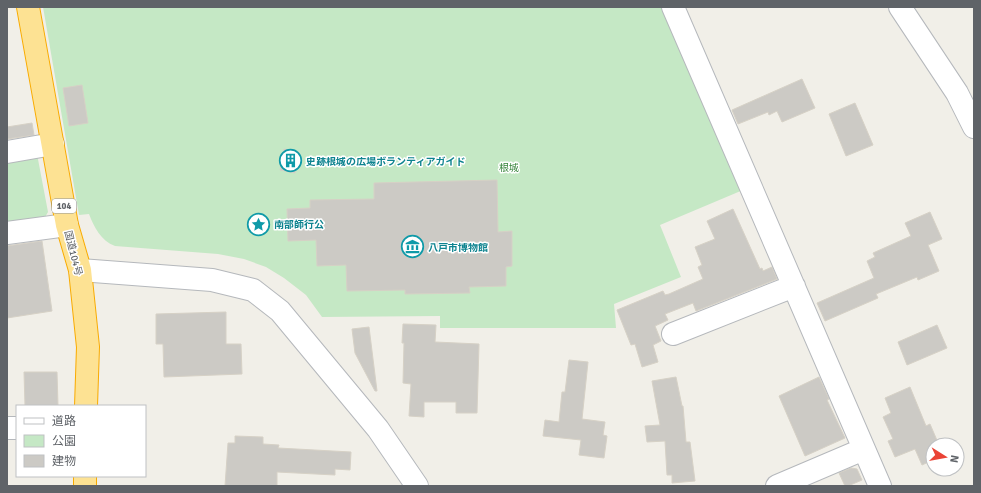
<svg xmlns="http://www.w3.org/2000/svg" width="981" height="493" font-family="Signika,'Noto Sans JP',sans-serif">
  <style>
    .green { fill: #c5e8c5 }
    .building { fill: #cccac5; stroke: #d6d1c6 }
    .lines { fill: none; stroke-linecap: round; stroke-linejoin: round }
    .minor-casing { stroke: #b5b8bc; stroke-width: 24 }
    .highway-casing { stroke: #f9ab00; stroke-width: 24 }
    .minor { stroke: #fff; stroke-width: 22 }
    .highway { stroke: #fde293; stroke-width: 22 }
    .labels { text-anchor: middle; stroke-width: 3; stroke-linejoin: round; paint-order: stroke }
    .shield { fill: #fff; stroke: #8f9295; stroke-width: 1 }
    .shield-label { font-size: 9px; font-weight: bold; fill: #5f6368 }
    .culture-label { font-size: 10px; font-weight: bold; fill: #0d838f; stroke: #fff; text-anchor: start }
    .park-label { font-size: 10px; fill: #348238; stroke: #fff }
    .street-label { font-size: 10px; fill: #5f6368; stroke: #fff }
  </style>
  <rect width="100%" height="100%" fill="#f1efe8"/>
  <path class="green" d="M43,7H663L743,190L660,225L681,277L614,304L616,328H440V316L322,317L306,295L284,278L266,267L244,259L218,254L115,246C101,241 94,227 89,214L79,215Z
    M37,154L48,212L44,219L7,224V159Z"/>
  <path class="building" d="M802,79L815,108L782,122L777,111L769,115L768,112L738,124L732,110Z
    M82,85L88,123L69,126L63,88Z
    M855,103L873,145L846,156L829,114Z
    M32,123L34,135L7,139V127Z
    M284,149L299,152L295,173L280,170Z
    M497,180L498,232L512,231V266L506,267V286L469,287L470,293L405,294V290L347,291L346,265L317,266L316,240L288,241L287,209L310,208V200L374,199V183Z
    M733,209L760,269L762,268L763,271L772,267L777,279L696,311L693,303L665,314L668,320L655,326L661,341L653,345L658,362L642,367L635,344L631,345L617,310L663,291L665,295L669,294L703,279L698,267L702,265L695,247L715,239L707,221Z
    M930,212L942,239L928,245L939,271L918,280L917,277L876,294L878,298L825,321L817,303L874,278L867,261L875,257L873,253L911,236L905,223Z
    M42,241L52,311L7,318V246Z
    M226,312V344H241L242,374L164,377L163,344H156V314Z
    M403,324L436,325L435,342L479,344L477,413H456V402H424V417L409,416L411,384L403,383L404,343H402Z
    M937,325L947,348L907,365L898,342Z
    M369,327L377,391H375L355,353L352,329Z
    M569,360L588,362L582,419L605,422L603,435L607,436L604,458L579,455L581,440L543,436L545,420L559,422L562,392H565Z
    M24,372H57L58,406H25Z
    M676,377L682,406H683L686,442H690L695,481L672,483V475H667L665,441L647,442L645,426L660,425L652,381Z
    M819,377L829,399L827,400L845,438L805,456L779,396Z
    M910,387L926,426L930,424L939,445H933V460L922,465L915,449L895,457L888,441L893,439L883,417L891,413L885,398Z
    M235,436L263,437V444L279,445L278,448L351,452L350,470L335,469V475L277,472V486H225L228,443H235Z
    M851,468L857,469L862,480L848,486H845L839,473Z"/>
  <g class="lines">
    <defs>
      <path id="minor" d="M673,7L880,486
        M900,7L957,93L974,127
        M7,152L53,144
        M7,233L67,225
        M80,270L212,280L253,290L280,311L378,429L417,486
        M673,334L794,286
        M7,428H17
        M777,486L864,449"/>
      <path id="highway" d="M28,7L67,225L80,270L88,347L86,406
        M85,486V476"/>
    </defs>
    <use href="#minor" class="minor-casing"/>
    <use href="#highway" class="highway-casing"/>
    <use href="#minor" class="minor"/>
    <use href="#highway" class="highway"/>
  </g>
  <defs>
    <symbol id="building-ring" viewBox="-11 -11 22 22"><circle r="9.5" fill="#fff" stroke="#0f9aa8" stroke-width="1.5"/><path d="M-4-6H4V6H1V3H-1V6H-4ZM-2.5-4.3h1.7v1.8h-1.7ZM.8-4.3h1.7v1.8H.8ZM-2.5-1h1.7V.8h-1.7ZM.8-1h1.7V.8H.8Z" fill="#0f9aa8"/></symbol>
    <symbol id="sight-ring" viewBox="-11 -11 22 22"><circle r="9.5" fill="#fff" stroke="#0f9aa8" stroke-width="1.5"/><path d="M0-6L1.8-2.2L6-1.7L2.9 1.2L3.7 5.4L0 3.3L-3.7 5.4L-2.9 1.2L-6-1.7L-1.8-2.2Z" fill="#0f9aa8"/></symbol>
    <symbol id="museum-ring" viewBox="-11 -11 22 22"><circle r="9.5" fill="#fff" stroke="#0f9aa8" stroke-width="1.5"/><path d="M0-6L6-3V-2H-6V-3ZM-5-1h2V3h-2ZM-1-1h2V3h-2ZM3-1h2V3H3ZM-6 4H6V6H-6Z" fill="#0f9aa8"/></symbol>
  </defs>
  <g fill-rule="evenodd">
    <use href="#building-ring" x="278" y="148" width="25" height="25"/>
    <use href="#sight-ring" x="246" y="212" width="25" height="25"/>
    <use href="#museum-ring" x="400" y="234" width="25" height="25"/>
  </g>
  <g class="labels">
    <rect class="shield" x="52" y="199" width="24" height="14" rx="3"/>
    <g class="shield-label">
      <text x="64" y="209">104</text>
    </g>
    <g class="culture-label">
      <text x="306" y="165">史跡根城の広場ボランティアガイド</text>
      <text x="274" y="228">南部師行公</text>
      <text x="428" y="251">八戸市博物館</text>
    </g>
    <g class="park-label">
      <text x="509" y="171">根城</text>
    </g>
    <g class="street-label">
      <text transform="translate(74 253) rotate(76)" y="4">国道104号</text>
    </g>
  </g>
  <rect width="981" height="493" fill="none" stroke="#5f6368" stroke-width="16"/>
  <rect x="16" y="405" width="130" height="72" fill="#ffffff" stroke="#bfc1c3"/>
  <rect x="24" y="418" width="20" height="6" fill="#ffffff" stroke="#bfc1c3"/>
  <text x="52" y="425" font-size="12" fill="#5f6368">道路</text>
  <rect x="24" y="435" width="20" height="12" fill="#c5e8c5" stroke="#bfc1c3"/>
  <text x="52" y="445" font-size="12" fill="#5f6368">公園</text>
  <rect x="24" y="455" width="20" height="12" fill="#cccac5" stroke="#bfc1c3"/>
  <text x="52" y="465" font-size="12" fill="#5f6368">建物</text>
  <g transform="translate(945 457) rotate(101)"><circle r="19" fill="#ffffff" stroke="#bfc1c3"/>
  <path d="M0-3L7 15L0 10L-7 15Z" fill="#ea4335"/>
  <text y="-6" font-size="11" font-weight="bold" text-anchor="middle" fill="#5f6368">N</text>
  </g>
</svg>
